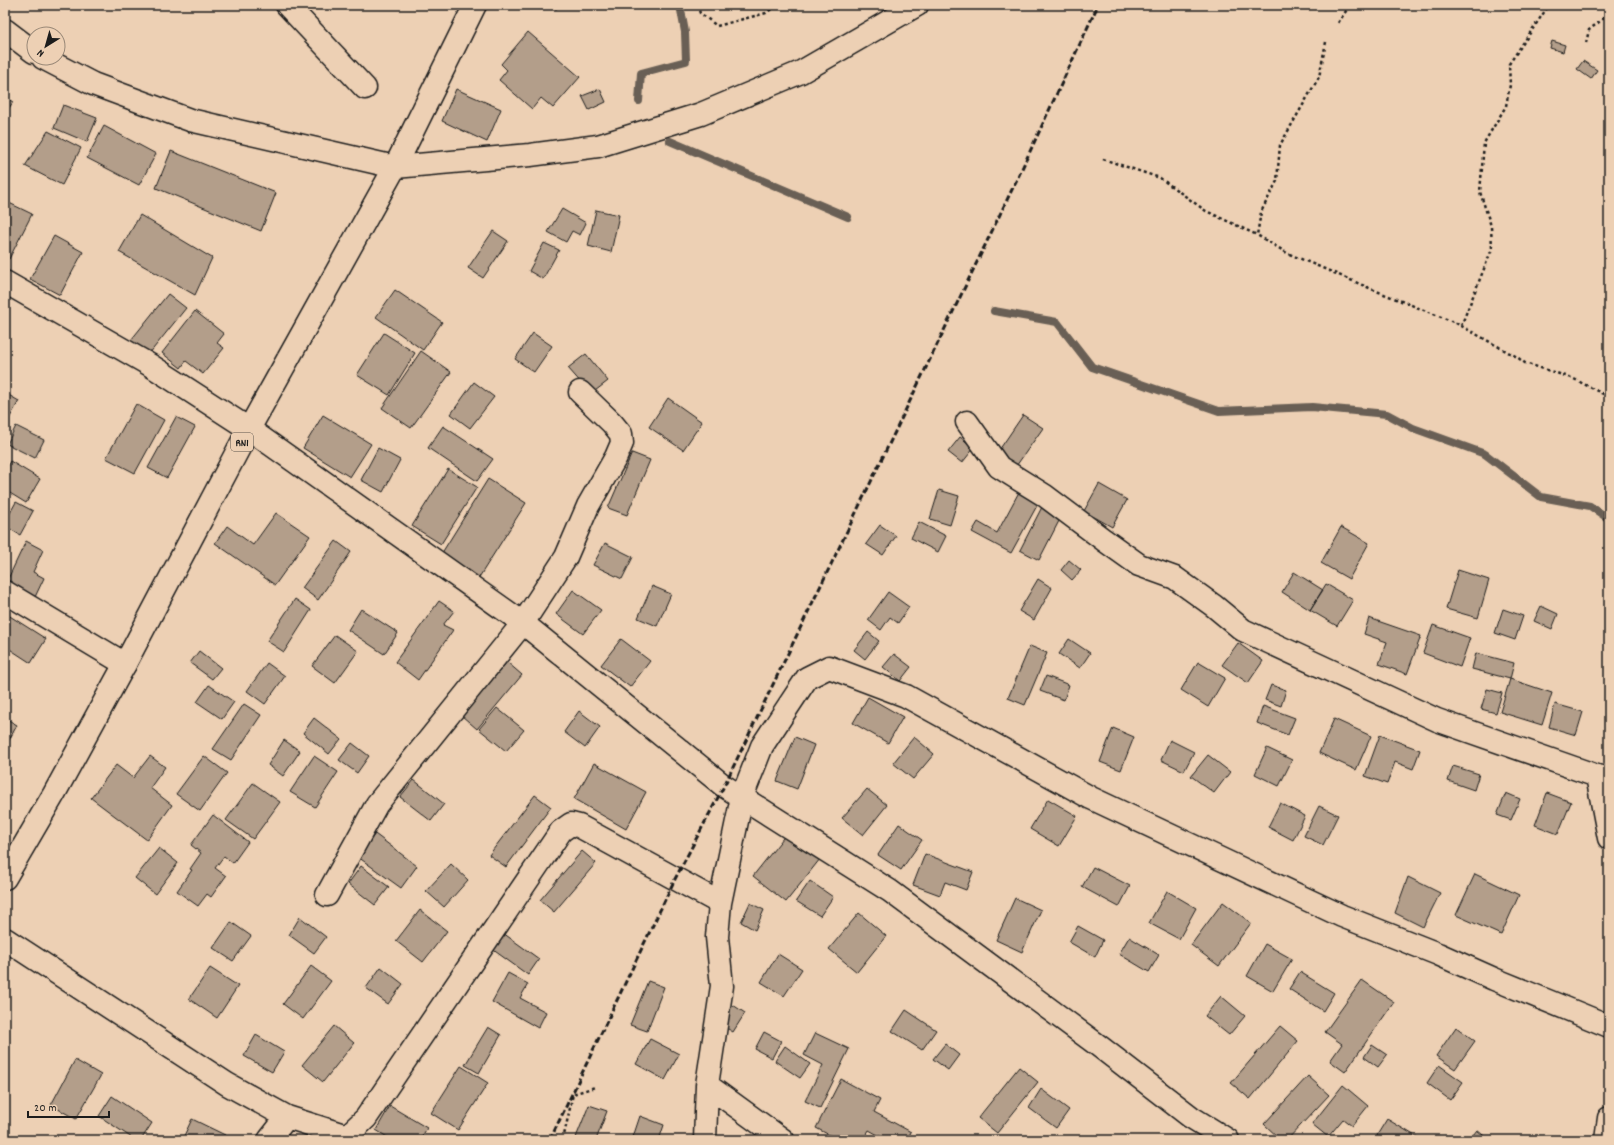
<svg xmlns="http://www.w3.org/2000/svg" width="1614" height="1145" font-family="Dekko,sans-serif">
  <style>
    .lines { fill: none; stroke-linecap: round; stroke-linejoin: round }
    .stream { stroke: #695f54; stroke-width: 8 }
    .building { fill: #b39e8a; stroke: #1c1c1c }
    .street-casing { stroke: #1c1c1c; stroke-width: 25 }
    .highway-casing { stroke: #1c1c1c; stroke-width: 25 }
    .path { stroke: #1c1c1c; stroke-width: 2.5; stroke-dasharray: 3 3; stroke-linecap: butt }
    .street { stroke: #edd0b4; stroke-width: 22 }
    .highway { stroke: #edd0b4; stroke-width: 22 }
    .rail { stroke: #1c1c1c; stroke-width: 3; stroke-dasharray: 6 3; stroke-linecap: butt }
    .labels { text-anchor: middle; stroke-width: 3; stroke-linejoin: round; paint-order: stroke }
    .shield { fill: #edd0b4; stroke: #5b524a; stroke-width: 1 }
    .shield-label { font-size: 11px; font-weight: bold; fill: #1c1c1c }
  </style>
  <rect width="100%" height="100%" fill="#edd0b4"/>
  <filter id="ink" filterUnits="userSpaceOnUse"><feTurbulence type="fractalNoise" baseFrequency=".025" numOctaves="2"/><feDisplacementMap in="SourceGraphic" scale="8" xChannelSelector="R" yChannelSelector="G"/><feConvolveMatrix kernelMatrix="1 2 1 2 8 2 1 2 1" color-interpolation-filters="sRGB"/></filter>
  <g filter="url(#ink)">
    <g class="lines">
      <path class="stream" d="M639,101L641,73L686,61L685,32L680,5
        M670,141L848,217
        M994,311L1057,322L1092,367L1219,411L1312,407L1387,414L1413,428L1485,454L1541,497L1590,506L1609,519"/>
    </g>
    <path class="building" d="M528,32L580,77L553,108L541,98L532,109L499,80L507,70L501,64Z
      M1552,41L1565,45L1563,52L1550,48Z
      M1583,61L1597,70L1591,79L1577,69Z
      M456,89L501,109L487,142L442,121Z
      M600,89L606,102L589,110L582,96Z
      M5,97L13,102L5,114Z
      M63,105L97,118L87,142L54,128Z
      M104,126L156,154L139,185L87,158Z
      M48,131L81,148L62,185L25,166Z
      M171,151L276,193L261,231L156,188Z
      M5,201L32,214L9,259L5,257Z
      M562,209L586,223L580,235L572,231L566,242L548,232Z
      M596,210L619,215L611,252L588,246Z
      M140,215L212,258L195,295L119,252Z
      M493,231L508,241L483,278L468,268Z
      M54,236L83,252L60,295L30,279Z
      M544,243L559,250L543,279L529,271Z
      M395,290L442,322L423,350L376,317Z
      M168,294L186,308L145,359L127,345Z
      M195,311L224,334L217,343L224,348L203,374L186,361L181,368L162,353Z
      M384,333L415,353L389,395L357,375Z
      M533,333L552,346L534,372L515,359Z
      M421,351L451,372L411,428L382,408Z
      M586,354L608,381L591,394L568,368Z
      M474,382L494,397L470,428L451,414Z
      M5,393L19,401L5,426Z
      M668,398L702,422L683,450L649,427Z
      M136,404L164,420L135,473L106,458Z
      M323,415L371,444L350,477L303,448Z
      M1023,415L1043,428L1014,469L995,456Z
      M176,417L195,427L167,478L148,468Z
      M16,426L44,440L35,458L7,444Z
      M443,426L493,459L477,481L428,448Z
      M960,437L974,448L962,463L948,452Z
      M378,448L400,460L383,492L361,480Z
      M632,453L650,460L627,515L608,508Z
      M10,461L40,479L26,503L5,490V471Z
      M448,469L477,487L441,544L412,526Z
      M488,479L526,503L478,579L440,556Z
      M1099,484L1127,500L1112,527L1084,511Z
      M939,490L959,496L950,525L930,519Z
      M1019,492L1039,502L1011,553L972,532L978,522L997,533Z
      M16,502L33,511L20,535L5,526V522Z
      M1042,507L1061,517L1039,560L1020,550Z
      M276,513L310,536L275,585L215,543L227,526L253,545Z
      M919,522L946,536L938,552L911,538Z
      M880,525L896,536L883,555L866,544Z
      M1341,527L1369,543L1349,579L1321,563Z
      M26,541L43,550L33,572L44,578L35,597L6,583Z
      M336,541L351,552L318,600L302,588Z
      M605,543L633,557L622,579L593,565Z
      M1069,560L1081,570L1072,580L1061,570Z
      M1458,570L1489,580L1478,618L1446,609Z
      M1294,572L1323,590L1310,610L1282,592Z
      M1038,579L1052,588L1034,620L1019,611Z
      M1326,584L1353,600L1337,626L1310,610Z
      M652,586L671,594L657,626L638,618Z
      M573,590L601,610L583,634L556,614Z
      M888,592L909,607L898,623L890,617L881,630L868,620Z
      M295,599L311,610L284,652L267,641Z
      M439,601L454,611L443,625L453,630L418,680L395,662Z
      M1541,606L1558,614L1552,629L1534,621Z
      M361,609L398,633L384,654L348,630Z
      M1503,609L1523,616L1515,640L1495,633Z
      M5,613L46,639L31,663L5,646Z
      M1369,618L1421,636L1407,674L1379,664L1387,642L1364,634Z
      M1433,625L1470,638L1460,667L1423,653Z
      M868,632L879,641L865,659L854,650Z
      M335,635L358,651L335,683L312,666Z
      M621,639L650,661L630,687L601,665Z
      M1069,639L1090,653L1080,668L1059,654Z
      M1238,643L1263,661L1248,683L1222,665Z
      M1030,646L1047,653L1025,705L1008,698Z
      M199,651L221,668L212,679L190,663Z
      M1476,653L1514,663L1510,679L1472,669Z
      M894,654L911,667L900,681L883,667Z
      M507,662L522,675L477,729L462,716Z
      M1198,662L1225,678L1208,707L1181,690Z
      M267,663L285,676L265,704L247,691Z
      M1046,676L1069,685L1064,700L1040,691Z
      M1510,679L1552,693L1542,725L1500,712Z
      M209,685L234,702L222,719L197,702Z
      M1271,685L1286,690L1281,706L1265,700Z
      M1487,689L1502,693L1496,713L1481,709Z
      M868,697L903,717L888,743L853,723Z
      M244,704L261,715L231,760L213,749Z
      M1555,704L1583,712L1576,735L1549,727Z
      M1263,706L1295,718L1288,735L1257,723Z
      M497,708L524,730L506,751L479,729Z
      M579,711L600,727L585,748L564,732Z
      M5,718L17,725L5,748Z
      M314,718L341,739L329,754L303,733Z
      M1334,719L1371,736L1356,770L1319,753Z
      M1113,728L1134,737L1121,770L1100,762Z
      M1380,735L1420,750L1413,769L1395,762L1387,784L1365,776Z
      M795,737L814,745L797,789L777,781Z
      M914,737L934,754L913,779L893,763Z
      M284,740L300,751L283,776L268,765Z
      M1170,740L1194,752L1184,771L1161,760Z
      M352,743L369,756L357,773L339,760Z
      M1267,748L1292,760L1279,786L1255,774Z
      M1208,755L1230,772L1214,793L1191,776Z
      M150,756L165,767L150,788L172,805L147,840L91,798L116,765L133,778Z
      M204,756L227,773L200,811L176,794Z
      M314,756L338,772L315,807L290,792Z
      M594,763L646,792L626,829L574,799Z
      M1453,766L1479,774L1474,790L1448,781Z
      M414,780L444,804L431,821L400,797Z
      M253,783L280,802L253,839L226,820Z
      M867,789L887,805L863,835L842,818Z
      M1506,793L1520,799L1511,820L1497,815Z
      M1547,793L1571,802L1558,834L1535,825Z
      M535,795L551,807L506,867L489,855Z
      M1048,799L1077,816L1059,846L1030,829Z
      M1280,803L1305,816L1293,840L1268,827Z
      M1319,806L1338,815L1323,845L1304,836Z
      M213,815L248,842L233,863L224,856L215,868L226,876L211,897L207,894L198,906L177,891L192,870L190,869L201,853L191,845Z
      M899,824L922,840L901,870L878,855Z
      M787,833L820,859L786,902L753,876Z
      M375,834L417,866L401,888L358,857Z
      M159,848L178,863L155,894L135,878Z
      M582,851L596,863L554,912L540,900Z
      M925,854L973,872L966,890L945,882L940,895L913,885Z
      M451,864L468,880L444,907L426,891Z
      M361,866L389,887L375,905L348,884Z
      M1093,867L1130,886L1119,907L1082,887Z
      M1475,874L1519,895L1501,935L1456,915Z
      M1408,877L1440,893L1423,927L1395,913Z
      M810,881L833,897L820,916L796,901Z
      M1167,891L1196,908L1179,939L1149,923Z
      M1015,898L1041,910L1022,952L996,940Z
      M1223,902L1251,923L1219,966L1191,945Z
      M750,903L764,910L755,930L741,922Z
      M420,910L447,931L423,962L396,941Z
      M859,913L886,936L857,972L829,949Z
      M300,917L326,937L314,953L289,935Z
      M231,922L251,936L233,961L213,948Z
      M1078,926L1103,940L1095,957L1069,942Z
      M503,933L539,959L528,975L492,949Z
      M1129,937L1159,955L1149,972L1119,954Z
      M1265,944L1292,959L1273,991L1247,976Z
      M778,954L802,969L784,996L761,982Z
      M311,966L331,981L303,1019L283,1004Z
      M381,967L403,984L388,1004L366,988Z
      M210,968L238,986L217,1018L189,999Z
      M1300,972L1334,993L1323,1011L1289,989Z
      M508,973L528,984L520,998L546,1012L538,1028L492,1002Z
      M1362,980L1394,1002L1345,1072L1330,1061L1342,1044L1325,1032Z
      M648,981L664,987L647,1031L630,1025Z
      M1221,996L1245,1016L1229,1035L1205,1016Z
      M733,1005L745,1013L733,1032L720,1024Z
      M906,1010L936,1030L922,1050L892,1031Z
      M334,1026L354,1043L323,1082L302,1065Z
      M1280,1026L1298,1041L1250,1099L1231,1083Z
      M488,1027L501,1035L479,1073L465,1065Z
      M1456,1027L1475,1041L1455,1069L1436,1056Z
      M764,1032L781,1041L772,1058L755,1049Z
      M815,1033L849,1049L820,1108L805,1101L823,1065L804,1055Z
      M256,1035L284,1052L272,1072L244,1056Z
      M650,1039L679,1054L665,1080L636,1064Z
      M945,1044L959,1055L948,1070L933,1059Z
      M1372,1045L1387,1055L1378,1067L1364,1057Z
      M785,1046L810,1064L800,1078L775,1061Z
      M75,1060L101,1075L76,1119L51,1105Z
      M1439,1065L1463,1082L1450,1100L1427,1083Z
      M461,1066L488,1083L458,1130L431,1113Z
      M1019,1067L1038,1082L997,1133L978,1118Z
      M1308,1076L1329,1095L1287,1140H1281L1264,1124Z
      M841,1079L880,1100L874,1112L911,1132L907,1140H887L869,1130L863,1140H839L816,1128Z
      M1343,1085L1368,1106L1352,1126L1343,1119L1328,1137L1312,1124Z
      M1041,1089L1069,1110L1056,1128L1029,1108Z
      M112,1096L152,1123L141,1140H135L99,1116Z
      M589,1105L607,1111L596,1140H575Z
      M390,1106L427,1128L420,1140H392L376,1130Z
      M640,1116L664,1125L659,1140H632Z
      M192,1119L225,1135L222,1140H182Z
      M1387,1119L1422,1140H1374Z
      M1477,1130L1489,1140H1469Z"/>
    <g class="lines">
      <defs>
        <path id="street" d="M287,5L365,88
          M5,30L34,52
          M43,58L93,84L190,120L395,167L530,155L598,146L701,114L801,72L917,5
          M5,282L150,365L249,429L523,623L724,786L890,891L1099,1046L1191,1117L1228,1140
          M967,422L999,467L1044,495L1104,540L1139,565L1175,578L1214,606L1243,630L1437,720L1597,776L1609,778
          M5,592L125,664
          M1597,776L1609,838
          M327,895L377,804L523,623L566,557L588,506L616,457L622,443L621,434L612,423L580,392
          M5,939L227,1084L287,1117L347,1136
          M707,1085L783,1140
          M269,1140L287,1117
          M345,1140L347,1136L366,1118L561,831L571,824L579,826L720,903
          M705,1140L707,1085L722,986L717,937L720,903L742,797L762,746L807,678L829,667L906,696L1091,798L1342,916L1438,954L1494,979L1609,1026
          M1606,1140L1609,1118"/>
        <path id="highway" d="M5,878L54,794L125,664L249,429L395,167L475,5"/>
      </defs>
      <use href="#street" class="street-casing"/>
      <use href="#highway" class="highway-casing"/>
      <path class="path" d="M537,5L556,8L558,5
        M697,5L700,13L717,26L766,13L777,5
        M1338,23L1350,5
        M1326,42L1319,77L1280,145L1277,181L1261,212L1257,235L1287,253L1374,290L1456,323L1517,357L1525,363L1572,378L1609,397
        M1586,43L1589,30L1609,14
        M1103,159L1160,178L1206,211L1257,235
        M1461,326L1492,249L1491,226L1480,192L1484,143L1506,106L1510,85L1509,64L1549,5
        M563,1140L573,1094L595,1087"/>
      <use href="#street" class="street"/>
      <use href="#highway" class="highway"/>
      <path class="rail" d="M550,1140L675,879L724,786L1019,175L1098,5"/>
    </g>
  </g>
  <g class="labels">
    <rect class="shield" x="231" y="433" width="22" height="18" rx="3"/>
    <g class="shield-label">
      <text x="242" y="446">RN1</text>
    </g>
  </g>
  <rect width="1614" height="1145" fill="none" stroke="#edd0b4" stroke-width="20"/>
  <rect x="10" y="10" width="1594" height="1125" fill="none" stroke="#1c1c1c" stroke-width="1.5" filter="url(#ink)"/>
  <g transform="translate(46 46) rotate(217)"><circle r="19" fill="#edd0b4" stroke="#998877"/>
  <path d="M0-3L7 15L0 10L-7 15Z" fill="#1c1c1c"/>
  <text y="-6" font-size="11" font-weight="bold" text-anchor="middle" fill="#1c1c1c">N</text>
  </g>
  <path d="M28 1111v6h81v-6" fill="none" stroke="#1c1c1c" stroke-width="2"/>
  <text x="34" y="1111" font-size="12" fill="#1c1c1c" stroke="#edd0b4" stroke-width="3" paint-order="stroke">20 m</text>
</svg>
